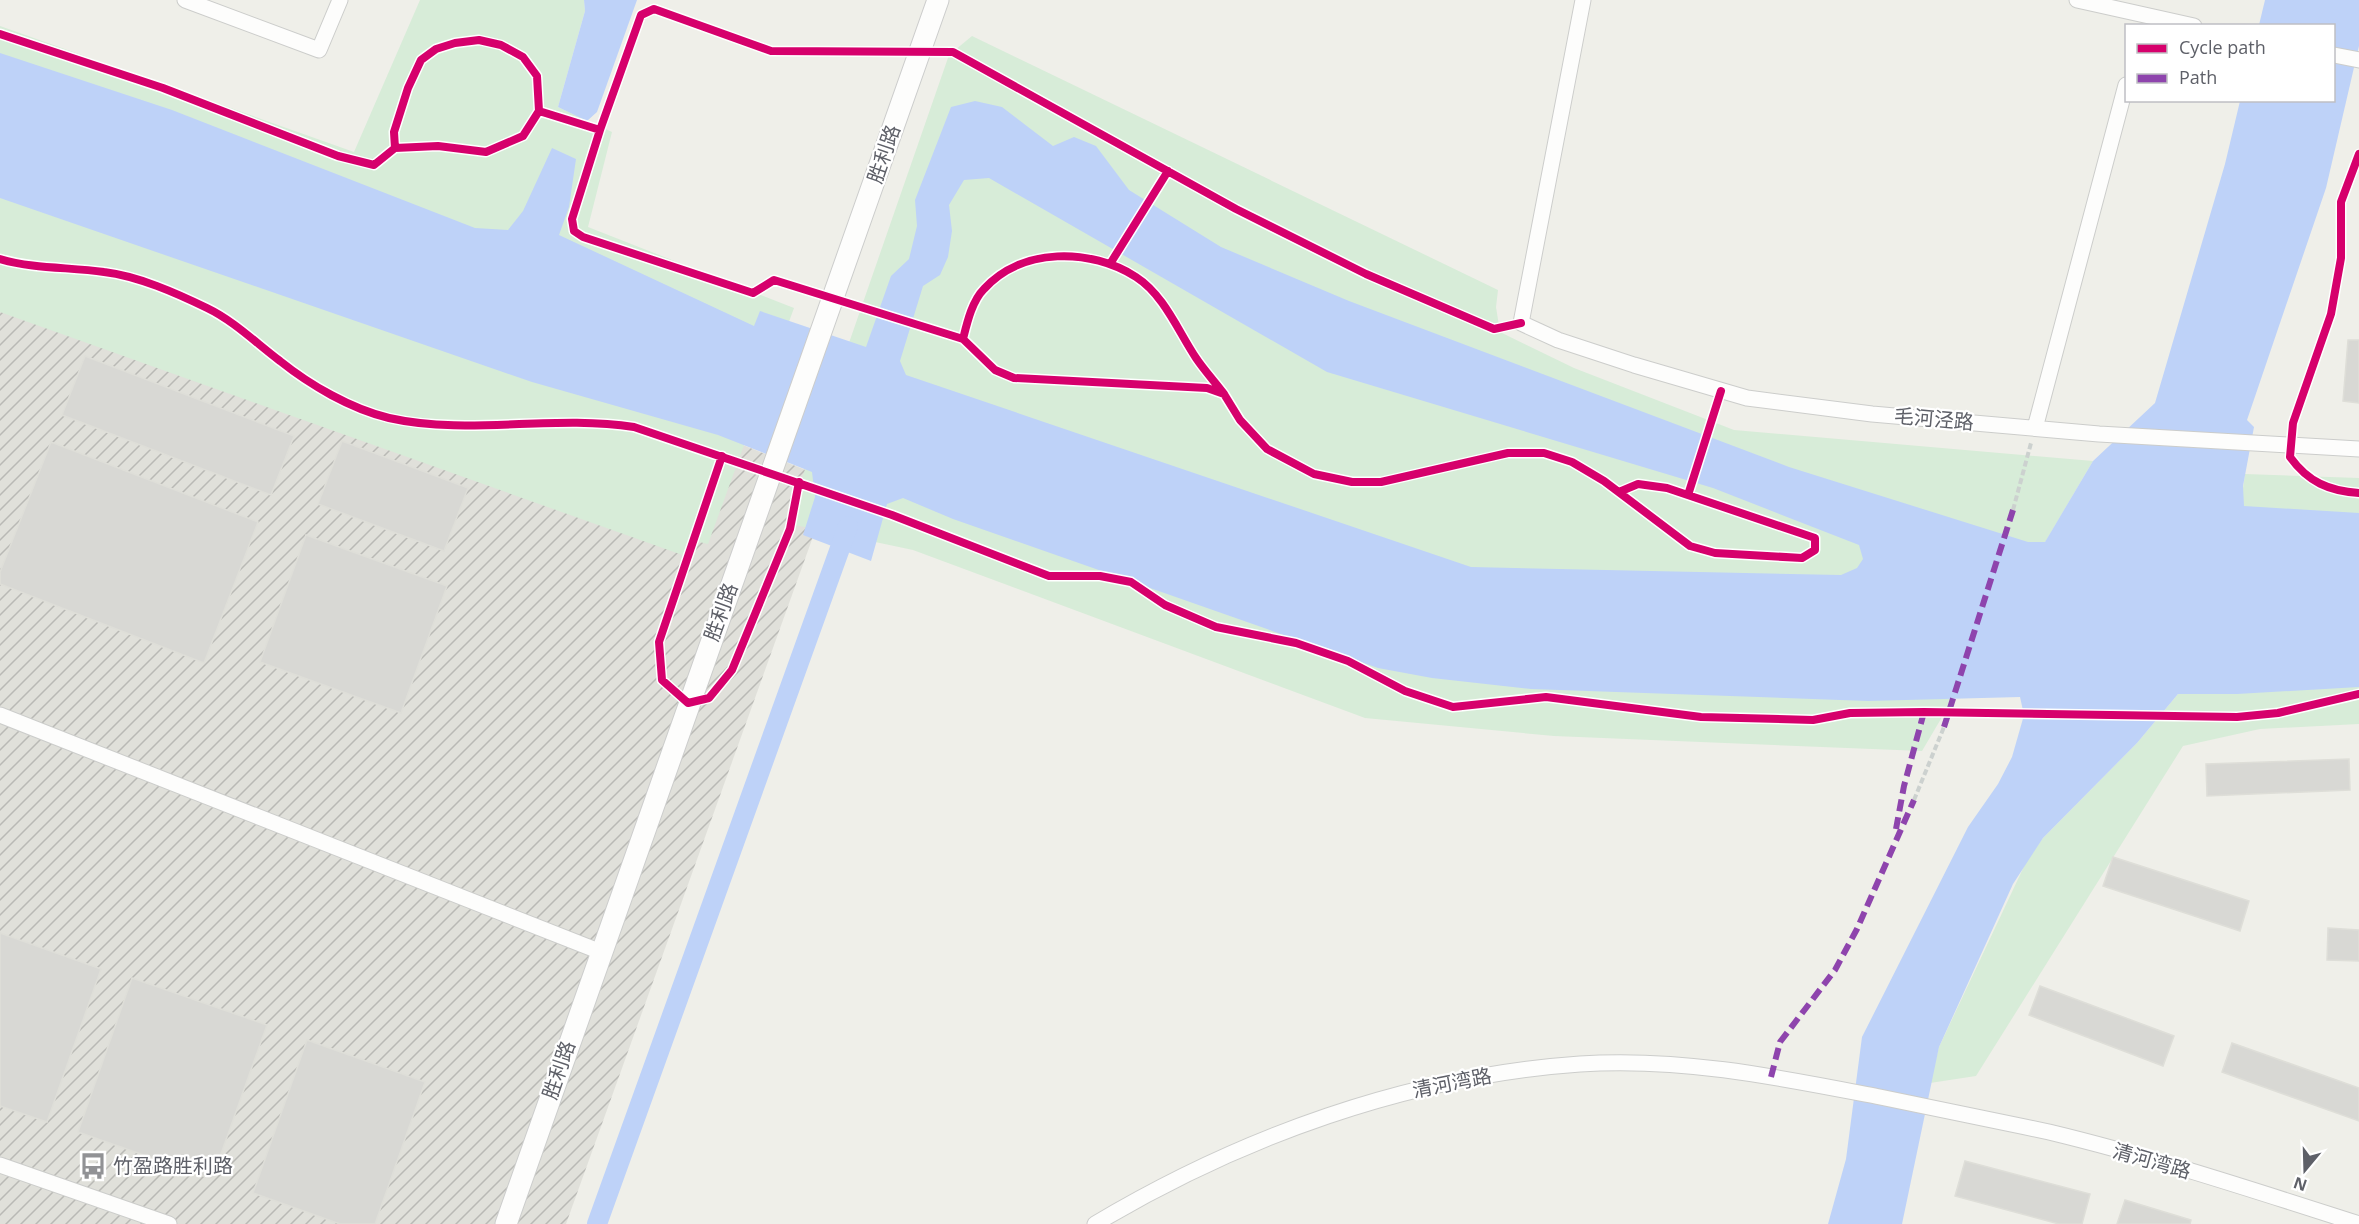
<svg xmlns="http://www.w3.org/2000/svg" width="2359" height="1224" font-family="'Open Sans','Noto Sans SC',sans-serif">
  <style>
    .industrial { fill: url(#industrial-furrows) }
    .green { fill: #d7ecd8 }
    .water { fill: #bed2f8; fill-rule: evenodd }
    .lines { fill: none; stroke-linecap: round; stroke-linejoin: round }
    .canal { stroke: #bed2f8; stroke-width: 20 }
    .building { fill: #d8d8d4; stroke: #deded8; stroke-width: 1.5 }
    .street-casing { stroke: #cccdcb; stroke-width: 17 }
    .secondary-casing { stroke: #cccdcc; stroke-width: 23 }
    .path { stroke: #ccd1cf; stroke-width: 4; stroke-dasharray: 6 3; stroke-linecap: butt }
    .street { stroke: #fdfdfc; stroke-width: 15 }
    .secondary { stroke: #fdfdfc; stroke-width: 21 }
    .quiet { stroke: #8e44ad; stroke-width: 6; stroke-dasharray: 12 6; stroke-linecap: butt }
    .cycleway-casing { stroke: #fff; stroke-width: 11 }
    .cycleway { stroke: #d6006c; stroke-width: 8 }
    .labels { text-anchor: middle; stroke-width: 4.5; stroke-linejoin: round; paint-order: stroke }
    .street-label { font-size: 20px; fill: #5e6068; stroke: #fff }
    .poi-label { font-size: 20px; fill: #5e6068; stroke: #fff; text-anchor: start }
  </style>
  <defs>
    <pattern id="industrial-furrows" width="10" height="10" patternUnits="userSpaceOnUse" patternTransform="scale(1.5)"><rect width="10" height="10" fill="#e0e0da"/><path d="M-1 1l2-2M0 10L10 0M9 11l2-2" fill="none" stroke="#b9b9b5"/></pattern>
  </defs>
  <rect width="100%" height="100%" fill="#efefe9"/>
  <path class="industrial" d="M0,198L718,435L833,481L566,1224H0Z"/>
  <path class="green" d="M420,0H584L585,11L558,107L612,132L588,227L794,308L708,544L695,541L688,557L0,312V26L354,152Z
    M972,36L1498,290L1496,307L1500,332L1574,368L1734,430L2093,461L1922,751L1554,736L1365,718L913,550L795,525L801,481L949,55Z
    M2245,474L2359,478V724L2260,729L2183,746L1976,1076L1930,1083L1939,1047L2027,860L2043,838L2137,743L2178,694L2239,516Z"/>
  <path class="water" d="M584,0H637L597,112L587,121L558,107L585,11Z
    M2265,0H2359V46L2326,188L2247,420L2254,427L2243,486L2244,506L2359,513V687L2237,694H2178L2137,743L2043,838L2013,884L1939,1047L1902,1224H1828L1846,1159L1862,1037L1968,827L1998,784L2012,757L2024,715L2020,697L1868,701L1531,689L1432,678L1378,668L953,519L903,498L887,504L871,561L803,535L815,497L812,472L718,435L532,382L0,198V53L172,110L475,228L508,230L523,211L552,148L576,159L569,207L559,235L754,326L760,311L866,347L891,276L909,259L917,226L915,200L951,107L975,101L1002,107L1053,146L1074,137L1096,146L1129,190L1221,247L1349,301L1789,467L2028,542H2045L2093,461L2155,403L2225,164L2240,101L2334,100V26L2259,25ZM989,178L1327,372L1713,488L1859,545L1863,559L1857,568L1841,575L1471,567L906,375L900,361L923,286L940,275L948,257L952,231L949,205L964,180Z"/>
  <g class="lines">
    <path class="canal" d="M597,1224L848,526"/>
  </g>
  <path class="building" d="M2348,340H2359V403L2343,401Z
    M85,356L294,436L271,495L62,415Z
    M342,441L468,488L444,551L318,504Z
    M51,442L258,522L204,663L0,584V572Z
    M306,535L447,586L401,713L260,662Z
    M2349,759L2350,790L2207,796L2206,764Z
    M2113,857L2249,901L2240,931L2103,886Z
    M2328,928L2359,930V961L2327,960Z
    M0,933L101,969L47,1122L0,1106Z
    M132,978L267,1025L212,1179L78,1132Z
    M2040,986L2174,1036L2163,1066L2029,1015Z
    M307,1040L425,1082L375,1224H340L253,1193Z
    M2232,1043L2359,1088V1121L2222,1072Z
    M1965,1161L2090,1194L2082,1224H2059L1955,1196Z
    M2125,1200L2191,1220L2190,1224H2117Z"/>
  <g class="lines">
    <defs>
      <path id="street" d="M185,0L319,50L340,0
        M1583,0L1521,323L1558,340L1634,365L1747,398L1872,414L2099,434L2359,449
        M2077,0L2194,26
        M2334,55L2359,60
        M2035,428L2126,85
        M0,715L601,952
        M0,1165L169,1224
        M1095,1224C1241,1137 1408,1076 1580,1064C1681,1057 1782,1078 1880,1097C1937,1109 1993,1120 2049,1132C2153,1157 2256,1191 2359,1224"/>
      <path id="secondary" d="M506,1224L938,0"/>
    </defs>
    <use href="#street" class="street-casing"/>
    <use href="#secondary" class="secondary-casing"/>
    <path class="path" d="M2013,510L2031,443
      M1914,800L1944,727"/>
    <use href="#street" class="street"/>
    <use href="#secondary" class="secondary"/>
    <path class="quiet" d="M1944,727L2013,510
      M1896,829L1904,786L1924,712
      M1771,1077L1780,1042L1835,970L1857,929L1914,800"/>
    <defs>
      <path id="cycleway" d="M0,34L163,88L338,156L374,165L395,148L438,146L486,152L523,136L539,111L537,76L523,57L501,45L479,40L455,43L436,49L421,60L408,88L394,132L395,148
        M539,111L600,130L641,15L654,9L771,51L953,52L1236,209L1366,274L1494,329L1521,323
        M600,130L572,219L574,231L583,237L753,293L774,280L963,339L995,370L1014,378L1207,388L1224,394L1240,420L1267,449L1314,474L1352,482H1381L1508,453H1544L1572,462L1604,481L1690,546L1715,553L1802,558L1815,550V538L1667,488L1638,484L1619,492
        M2359,154L2341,202V258L2331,314L2293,423L2290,457C2308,482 2329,491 2359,493
        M0,259C34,269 69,267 104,272C138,276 176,293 207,308C234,321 256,343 280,361C310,385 351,409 389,418C469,436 553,414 634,427L892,515L1049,576H1100L1131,582L1165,605L1216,627L1296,643L1348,661L1405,691L1453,707L1546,697L1701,717L1813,720L1850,713L1924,712L2237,717L2278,713L2359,694
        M1110,264L1168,171
        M963,339C967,323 972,301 984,289C1022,247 1091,248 1136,277C1164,295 1178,331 1196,358C1204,370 1215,382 1224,394
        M722,456L659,642L662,680L688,703L709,698L732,670L790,529L799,482
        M1688,495L1721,391"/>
    </defs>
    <use href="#cycleway" class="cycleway-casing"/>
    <use href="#cycleway" class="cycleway"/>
  </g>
  <defs>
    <symbol id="bus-bare" viewBox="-9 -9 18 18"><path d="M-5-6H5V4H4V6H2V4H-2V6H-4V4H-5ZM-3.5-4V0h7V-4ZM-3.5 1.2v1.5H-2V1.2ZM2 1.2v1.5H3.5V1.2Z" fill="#919295" stroke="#fff" stroke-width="2.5" paint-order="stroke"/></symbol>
  </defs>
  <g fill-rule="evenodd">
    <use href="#bus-bare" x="74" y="1147" width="38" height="38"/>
  </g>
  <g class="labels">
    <g class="street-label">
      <text transform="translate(884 154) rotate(-71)" y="7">胜利路</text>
      <text transform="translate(1934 419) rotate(5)" y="7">毛河泾路</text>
      <text transform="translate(721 612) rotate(-70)" y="7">胜利路</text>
      <text transform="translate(559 1070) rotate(-71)" y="7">胜利路</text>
      <text transform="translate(1452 1083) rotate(-11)" y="7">清河湾路</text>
      <text transform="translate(2152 1161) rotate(16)" y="7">清河湾路</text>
    </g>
    <g class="poi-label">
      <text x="113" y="1173">竹盈路胜利路</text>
    </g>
  </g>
  <rect x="2125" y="24" width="210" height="78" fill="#ffffff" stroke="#bfbfc3" stroke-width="1.5"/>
  <rect x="2137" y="44" width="30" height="9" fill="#d6006c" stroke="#bfbfc3" stroke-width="1.5"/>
  <text x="2179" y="54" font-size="18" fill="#5e6068">Cycle path</text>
  <rect x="2137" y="74" width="30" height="9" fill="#8e44ad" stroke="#bfbfc3" stroke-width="1.5"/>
  <text x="2179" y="84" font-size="18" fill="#5e6068">Path</text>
  <g transform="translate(2305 1170) rotate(199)" stroke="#ffffff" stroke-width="4.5" paint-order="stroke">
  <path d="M0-4.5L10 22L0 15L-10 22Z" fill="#5e6068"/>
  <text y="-9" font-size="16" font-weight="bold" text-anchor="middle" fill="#5e6068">N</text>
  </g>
</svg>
